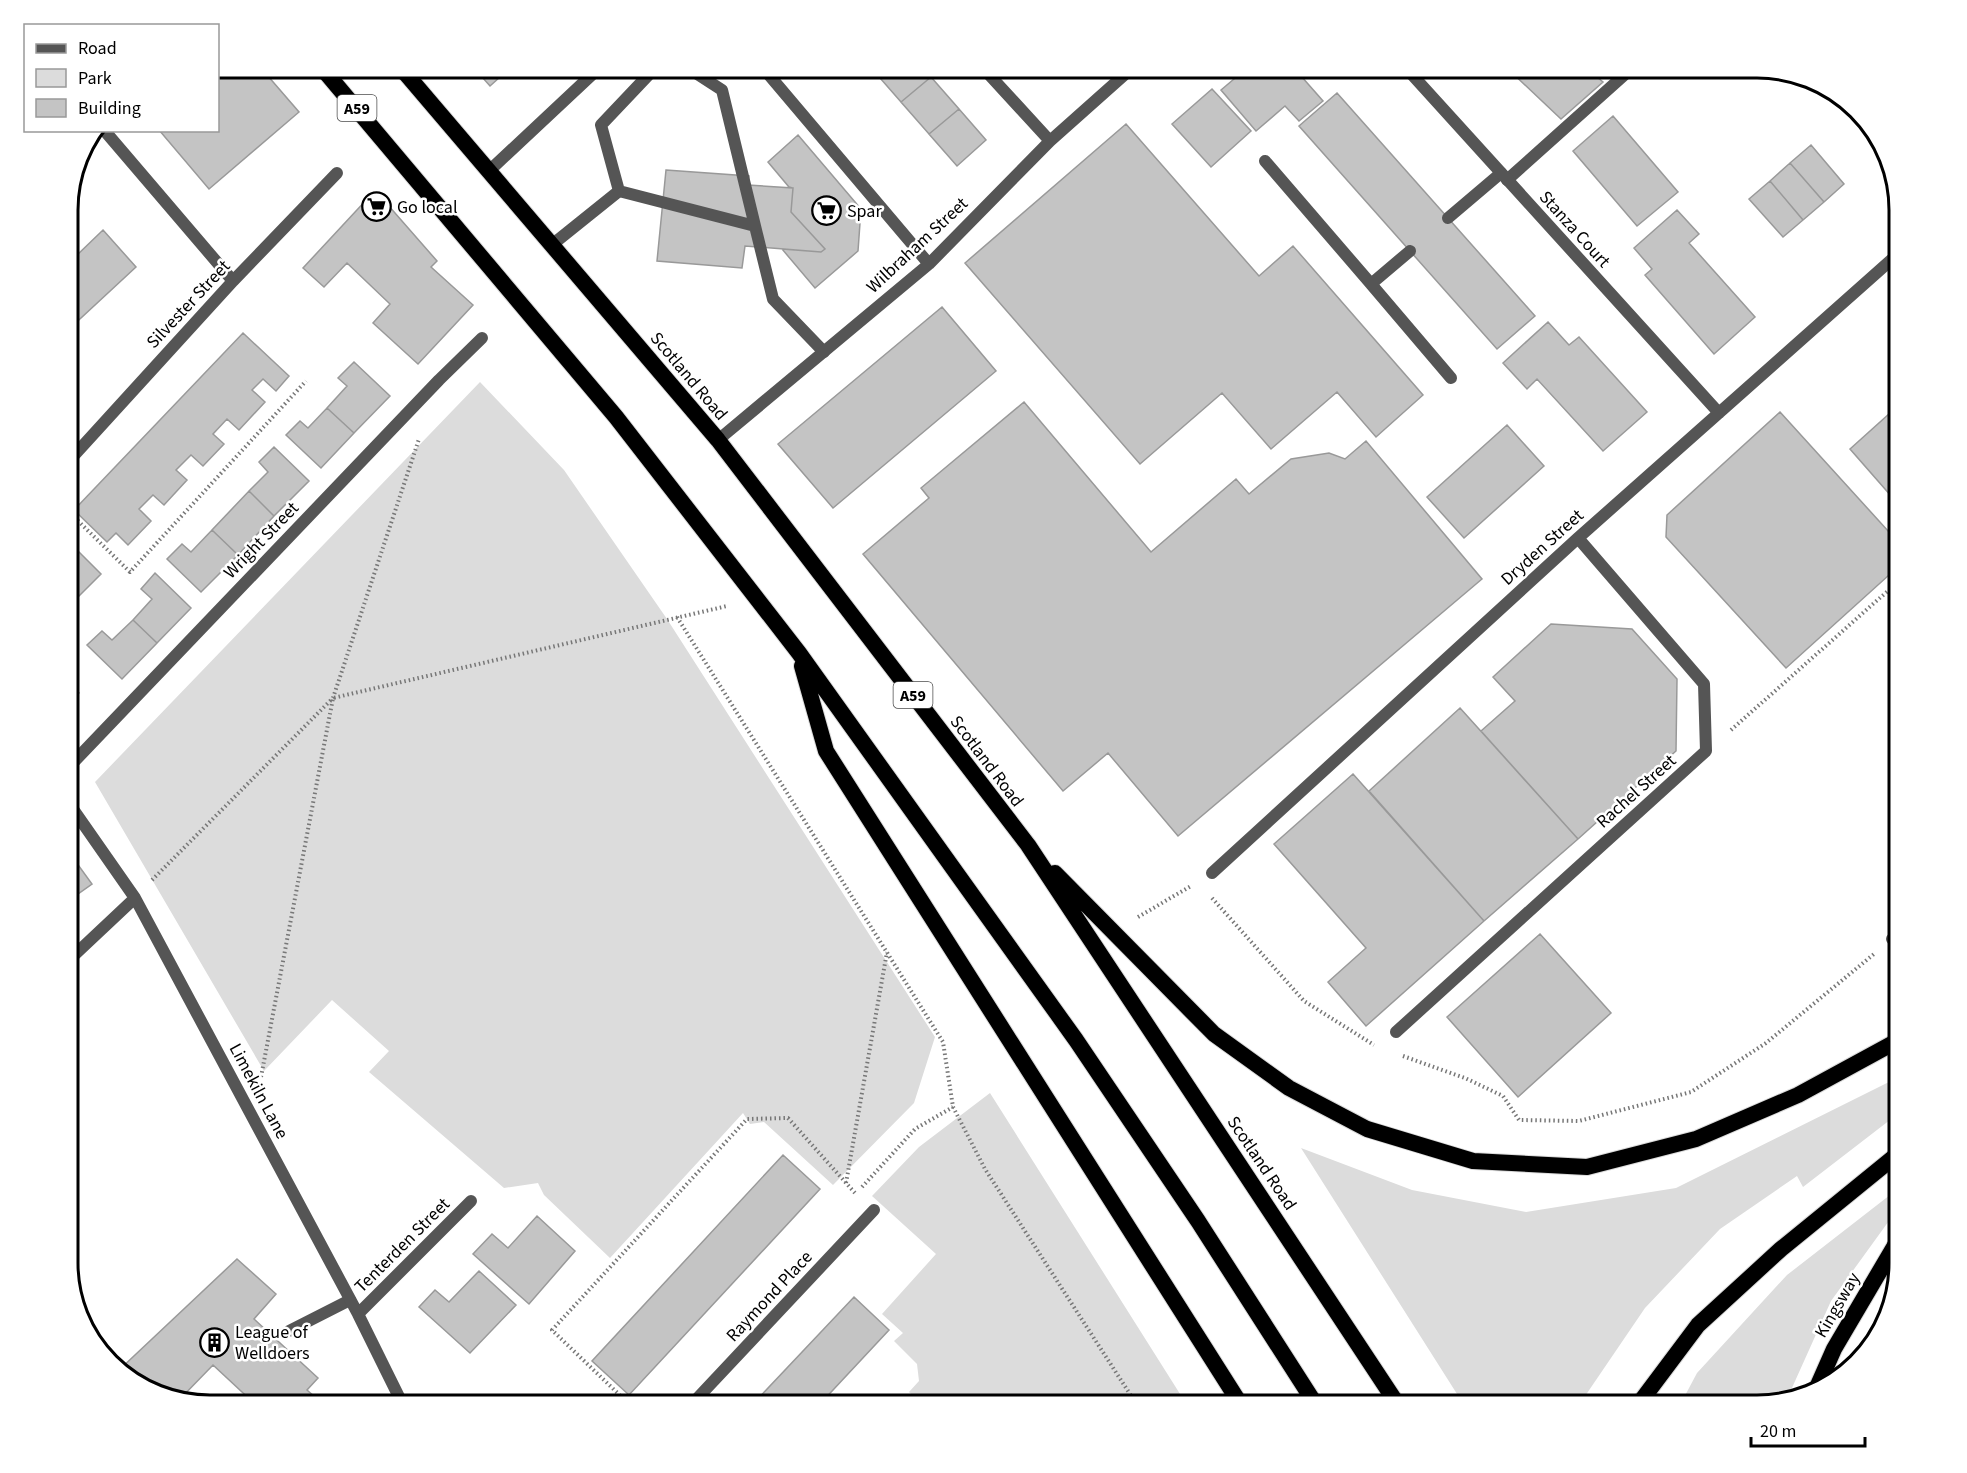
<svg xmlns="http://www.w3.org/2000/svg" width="1967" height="1473" font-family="'Source Sans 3',sans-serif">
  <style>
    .green { fill: #dcdcdc }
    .building { fill: #c4c4c4; stroke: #999; stroke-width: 1.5 }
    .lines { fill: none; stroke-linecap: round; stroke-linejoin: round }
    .trunk-casing { stroke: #dbdbdb; stroke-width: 18 }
    .path { stroke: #777; stroke-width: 4; stroke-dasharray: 1.5 3; stroke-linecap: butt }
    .service { stroke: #555; stroke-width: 12 }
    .minor { stroke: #555; stroke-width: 12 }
    .trunk { stroke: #000; stroke-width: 16 }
    .labels { text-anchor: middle; stroke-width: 5; stroke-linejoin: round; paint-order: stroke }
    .shield { fill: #fff; stroke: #4c4c4c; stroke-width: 1.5 }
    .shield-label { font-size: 16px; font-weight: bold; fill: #000 }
    .poi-label { font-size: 18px; fill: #000; stroke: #fff; text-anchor: start }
    .street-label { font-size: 18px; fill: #000; stroke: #fff }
    .rim { fill: none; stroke: #000; stroke-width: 3 }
  </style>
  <rect width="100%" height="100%" fill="#fff"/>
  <path class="green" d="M480,382L564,470L667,619L935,1037L914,1103L833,1185L764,1122L750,1124L743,1113L610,1258L544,1195L538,1183L504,1188L369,1072L389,1051L332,1000L264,1071L95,782Z
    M1899,1077V1113L1803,1187L1797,1176L1720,1229L1645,1308L1579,1405H1464L1301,1148L1412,1190L1526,1212L1676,1188Z
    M990,1093L1187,1405H922L909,1392L919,1381L917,1364L894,1341L903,1333L882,1314L936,1254L872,1196L919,1147Z
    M1899,1188V1207L1831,1301L1787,1399L1757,1405H1680L1697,1373L1787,1275Z"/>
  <path class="building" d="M218,68H261L299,112L209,189L159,130H218Z
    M474,68H510L490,86Z
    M877,68H923L931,77L901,102L873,70Z
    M1247,68H1294L1323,101L1299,121L1285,106L1256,131L1221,90Z
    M1507,68H1586L1603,82L1561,119Z
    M931,77L959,109L929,134L901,102Z
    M1212,89L1251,131L1211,167L1172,124Z
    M1337,93L1535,316L1497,349L1299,126Z
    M1845,98L1869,128L1844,100Z
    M959,109L986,140L957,166L929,134Z
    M1613,116L1678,192L1637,226L1573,151Z
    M1126,124L1259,276L1293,246L1423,395L1376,437L1337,392L1271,449L1222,393L1140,464L965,263Z
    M798,135L861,209L858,251L815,288L782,249L821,252L825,249L791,212L793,188L789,187L768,162Z
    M1811,145L1844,184L1824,202L1790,163Z
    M1790,163L1824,202L1803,220L1770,181Z
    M666,170L749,176L748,185L793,188L791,212L825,249L821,252L745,246L742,268L657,261Z
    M1770,181L1803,220L1783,237L1749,199Z
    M369,197H381L437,261L431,267L473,305L418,364L373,323L390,304L347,263L324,287L303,268Z
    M1677,210L1699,234L1689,243L1755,317L1714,354L1645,275L1652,269L1634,248Z
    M103,230L136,267L68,330V249L75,257Z
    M942,307L996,371L833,508L778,444Z
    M1548,322L1569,345L1579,337L1647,412L1603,451L1537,379L1527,389L1503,363Z
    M243,333L289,376L276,391L263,379L252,390L265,402L239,430L227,419L213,434L224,444L203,466L191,455L176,470L187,480L164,505L153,495L139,509L151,521L128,545L116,533L107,542L74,510Z
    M354,362L390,396L354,433L327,408L347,386L338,378Z
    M1024,402L1151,552L1236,479L1249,494L1291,459L1329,453L1345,459L1366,441L1482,579L1178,836L1108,753L1063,791L863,554L929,498L921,488Z
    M1899,405V505L1850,449Z
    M327,408L354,433L321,468L286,435L300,421L308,428Z
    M1780,412L1899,543V566L1786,668L1666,537L1667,515Z
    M1507,425L1544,466L1464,538L1427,497Z
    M274,447L309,481L274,516L249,491L268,472L259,462Z
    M249,491L274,516L238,555L212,530Z
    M212,530L238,555L201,592L167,559L182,544L191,552Z
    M72,545L101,574L68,607V549Z
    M155,573L191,608L157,643L133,620L152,599L141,589Z
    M133,620L157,643L122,679L87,645L102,631L112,640Z
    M1551,624L1632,629L1677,679L1676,751L1578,839L1481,731L1515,701L1493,677Z
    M68,680L79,693L68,702Z
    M1460,708L1578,839L1484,921L1369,791Z
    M1353,774L1484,921L1366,1026L1328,982L1366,948L1274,844Z
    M68,851L92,884L68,901Z
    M1540,934L1611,1013L1518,1097L1447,1017Z
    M783,1155L820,1189L629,1395L592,1361Z
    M537,1216L575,1251L529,1304L473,1254L492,1234L508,1248Z
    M237,1259L276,1294L254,1319L318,1378L307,1390L324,1405H256L213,1365L179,1400L164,1398L123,1376L118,1371Z
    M479,1271L516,1305L470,1353L419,1307L435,1290L449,1302Z
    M854,1297L889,1330L819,1405H752Z"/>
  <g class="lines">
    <defs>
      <path id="trunk" d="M322,68L616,417L799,653L1076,1040L1198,1221L1316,1405
        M401,68L718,440L1028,845L1398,1405
        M802,666L826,751L1241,1405
        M1055,873L1214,1034L1289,1088L1367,1129L1473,1161L1587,1167L1696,1139L1798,1095L1899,1040
        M1815,1392L1834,1349L1894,1247L1899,1242
        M1638,1405L1698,1325L1781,1249L1899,1153"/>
    </defs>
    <use href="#trunk" class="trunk-casing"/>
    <path class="path" d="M68,511L130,572L306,381
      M677,617L943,1042L953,1107L985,1169L1137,1405
      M1731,730L1899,581
      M152,880L333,698L419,439
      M1212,898L1304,1001L1374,1045
      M1138,917L1191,886
      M1403,1056L1465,1078L1503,1096L1519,1120L1579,1121L1691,1092L1766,1043L1874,954
      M261,1077L333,698L727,606
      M846,1183L887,952
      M862,1187L915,1129L953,1107
      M630,1405L552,1330L747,1119L788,1118L855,1193"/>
    <path class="service" d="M688,68L722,90L755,226
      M1265,161L1371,284
      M1507,180L1632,68
      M619,191L601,125L655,68
      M1448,218L1501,173
      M553,244L619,191L755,226L773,299L824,352
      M1410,251L1371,284L1451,378
      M289,1331L350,1300"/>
    <path class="minor" d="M763,68L929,264
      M983,68L1050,141
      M1406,68L1719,413
      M104,130L233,281
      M489,171L599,68
      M718,440L929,264L1050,141L1132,68
      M68,462L233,281L337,173
      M68,768L439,380L482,338
      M68,802L135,898L358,1314L403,1405
      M1212,873L1578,538L1899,253
      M1892,939L1899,932
      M68,961L135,898
      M1396,1032L1706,751L1704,684L1578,538
      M358,1314L471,1201
      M691,1405L874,1210"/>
    <use href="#trunk" class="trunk"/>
  </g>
  <defs>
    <symbol id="supermarket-ring" viewBox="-11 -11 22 22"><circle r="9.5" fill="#fff" stroke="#000" stroke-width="1.5"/><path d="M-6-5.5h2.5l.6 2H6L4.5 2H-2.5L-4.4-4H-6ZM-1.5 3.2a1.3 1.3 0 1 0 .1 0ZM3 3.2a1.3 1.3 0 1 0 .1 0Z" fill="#000"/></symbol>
    <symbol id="building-ring" viewBox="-11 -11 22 22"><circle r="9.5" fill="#fff" stroke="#000" stroke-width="1.5"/><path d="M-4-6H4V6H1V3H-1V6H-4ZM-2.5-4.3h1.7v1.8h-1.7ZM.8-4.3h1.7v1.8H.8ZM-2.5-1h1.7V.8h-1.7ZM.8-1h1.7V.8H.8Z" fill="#000"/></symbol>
  </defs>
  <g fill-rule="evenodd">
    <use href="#supermarket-ring" x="360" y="190" width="33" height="33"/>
    <use href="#supermarket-ring" x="810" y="194" width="33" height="33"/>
    <use href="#building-ring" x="198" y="1326" width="33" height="33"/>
  </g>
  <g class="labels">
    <g class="shield">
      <rect x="337.5" y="95" width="39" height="26" rx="4.5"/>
      <rect x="893.5" y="682" width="39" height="26" rx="4.5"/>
    </g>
    <g class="shield-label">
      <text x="357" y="114">A59</text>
      <text x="913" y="701">A59</text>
    </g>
    <g class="poi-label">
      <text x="397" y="213">Go local</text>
      <text x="847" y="217">Spar</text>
      <text x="235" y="1338">League of<tspan x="235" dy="21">Welldoers</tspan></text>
    </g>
    <g class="street-label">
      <text transform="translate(1575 229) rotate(48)" y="6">Stanza Court</text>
      <text transform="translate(917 245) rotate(-43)" y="6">Wilbraham Street</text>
      <text transform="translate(188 304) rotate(-47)" y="6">Silvester Street</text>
      <text transform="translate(689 376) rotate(50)" y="6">Scotland Road</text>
      <text transform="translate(261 540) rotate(-46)" y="6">Wright Street</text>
      <text transform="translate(1542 547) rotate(-42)" y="6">Dryden Street</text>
      <text transform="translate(987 761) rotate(53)" y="6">Scotland Road</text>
      <text transform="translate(1636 791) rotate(-42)" y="6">Rachel Street</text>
      <text transform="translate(259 1091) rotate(62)" y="6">Limekiln Lane</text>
      <text transform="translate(1262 1163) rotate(56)" y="6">Scotland Road</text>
      <text transform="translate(402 1245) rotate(-45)" y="6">Tenterden Street</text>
      <text transform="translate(769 1296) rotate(-47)" y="6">Raymond Place</text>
      <text transform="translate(1837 1305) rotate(-60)" y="6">Kingsway</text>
    </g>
  </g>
  <path d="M0 0H1967V1473H0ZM210 78H1757A132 132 0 0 1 1889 210V1263A132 132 0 0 1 1757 1395H210A132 132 0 0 1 78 1263V210A132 132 0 0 1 210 78Z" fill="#fff" fill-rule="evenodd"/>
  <path class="rim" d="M210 78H1757A132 132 0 0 1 1889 210V1263A132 132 0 0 1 1757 1395H210A132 132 0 0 1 78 1263V210A132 132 0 0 1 210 78Z"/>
  <rect x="24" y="24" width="195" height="108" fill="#ffffff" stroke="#999999" stroke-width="1.5"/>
  <rect x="36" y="44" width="30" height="9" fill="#555555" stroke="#999999" stroke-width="1.5"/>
  <text x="78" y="54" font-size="18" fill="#000000">Road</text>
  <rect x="36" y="69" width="30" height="18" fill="#dcdcdc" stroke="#999999" stroke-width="1.5"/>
  <text x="78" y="84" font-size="18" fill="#000000">Park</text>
  <rect x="36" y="99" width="30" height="18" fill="#c4c4c4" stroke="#999999" stroke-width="1.5"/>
  <text x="78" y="114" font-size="18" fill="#000000">Building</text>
  <path d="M1751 1437v9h114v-9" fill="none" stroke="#000000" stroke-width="3"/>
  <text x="1760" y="1437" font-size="18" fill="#000000" stroke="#ffffff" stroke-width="4.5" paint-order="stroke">20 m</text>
</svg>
